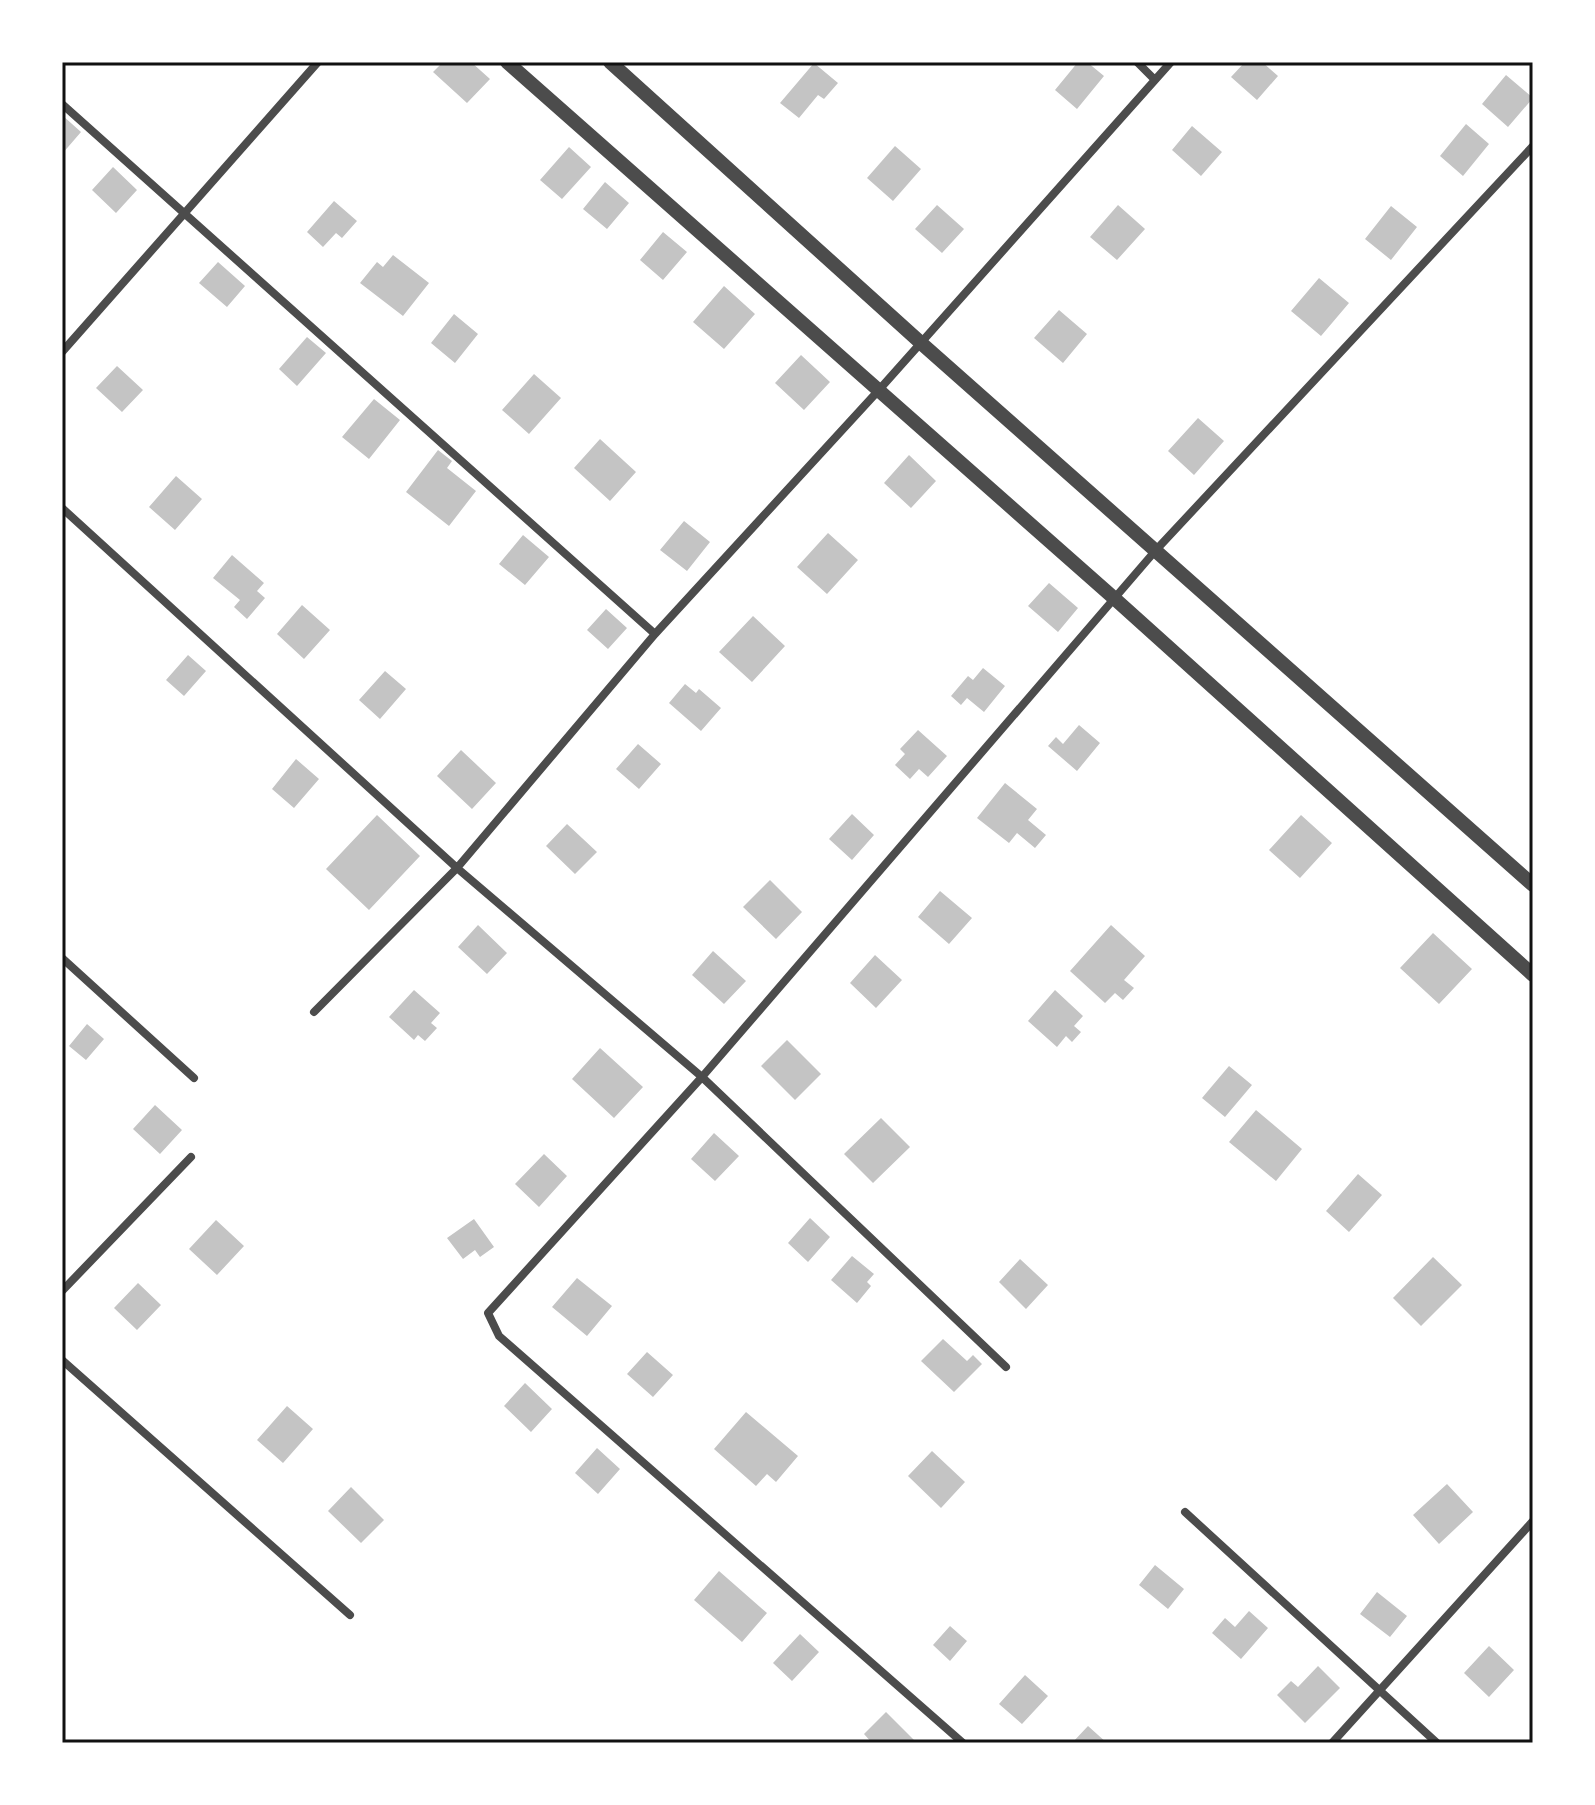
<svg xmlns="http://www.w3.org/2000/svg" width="1595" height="1805" font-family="'Fira Sans',sans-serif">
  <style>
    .building { fill: #c4c4c4 }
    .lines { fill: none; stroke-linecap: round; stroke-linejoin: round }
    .minor { stroke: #4c4c4c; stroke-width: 8 }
    .tertiary { stroke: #4c4c4c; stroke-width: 14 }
    .neatline { fill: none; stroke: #111; stroke-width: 3 }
  </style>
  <rect width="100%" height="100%" fill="#fff"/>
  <path class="building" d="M443,62H471L490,79L467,103L433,72Z
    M1078,62H1087L1104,76L1077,109L1055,90Z
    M1245,62H1262L1278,76L1257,100L1231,77Z
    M814,63L838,83L824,99L818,95L799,118L780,103Z
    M1506,75L1533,98L1508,127L1482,104Z
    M62,115L81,132L62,154Z
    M1466,124L1489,144L1463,176L1440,156Z
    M1192,126L1222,152L1201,176L1172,150Z
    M895,146L921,169L893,201L867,178Z
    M569,147L591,167L562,199L540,180Z
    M113,167L137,190L116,213L92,190Z
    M605,182L629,203L607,229L583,209Z
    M334,201L357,221L342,238L336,233L323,247L307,232Z
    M937,205L964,229L942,253L915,229Z
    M1118,205L1145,229L1117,260L1090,237Z
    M1391,206L1417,227L1391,260L1365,239Z
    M663,232L687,252L663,280L640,260Z
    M393,255L429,283L403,316L360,283L377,262L383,267Z
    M218,262L245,286L227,307L199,283Z
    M1319,278L1349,303L1321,336L1291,311Z
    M724,286L755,314L724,349L693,322Z
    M1059,310L1087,334L1063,363L1034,338Z
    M454,314L478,334L455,363L431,343Z
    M307,337L326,353L297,386L279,369Z
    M801,355L830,382L804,410L775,383Z
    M117,366L143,390L122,412L96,388Z
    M534,374L561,398L529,434L502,410Z
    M374,399L400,420L369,459L342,437Z
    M1198,418L1224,441L1194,475L1168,451Z
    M600,439L636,472L610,501L574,468Z
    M438,450L452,461L447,468L476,491L449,526L406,492Z
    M909,455L936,481L911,508L884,483Z
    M176,476L202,499L175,530L149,507Z
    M684,521L710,542L687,571L660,550Z
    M828,533L858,560L827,594L797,567Z
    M523,535L549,557L525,585L499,564Z
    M232,555L264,583L257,591L265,598L247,619L234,607L240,600L213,578Z
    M1049,583L1078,608L1058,632L1028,606Z
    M302,605L330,630L304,659L277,634Z
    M606,609L627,628L608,649L587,630Z
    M753,616L785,646L752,682L719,652Z
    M188,655L206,671L184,696L166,680Z
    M983,668L1005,686L984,712L967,698L961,705L951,696L968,676L973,680Z
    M385,671L406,689L380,719L359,700Z
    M685,684L696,693L699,689L721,708L701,731L669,703Z
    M1079,725L1100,743L1077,771L1048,746L1056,737L1063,744Z
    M918,730L947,756L928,777L919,769L910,779L895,765L905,754L900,749Z
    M638,744L661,764L639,789L616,769Z
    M461,750L496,783L472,809L437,776Z
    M296,759L319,779L294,808L272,789Z
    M1005,783L1037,809L1028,820L1046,835L1035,848L1017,833L1009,843L977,818Z
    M852,814L874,835L852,860L829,839Z
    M377,815L420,856L369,910L326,869Z
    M1301,815L1332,843L1300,878L1269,850Z
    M567,824L597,852L575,874L546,846Z
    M770,880L802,912L776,939L743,907Z
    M940,891L972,918L949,944L918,917Z
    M478,925L507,953L487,974L458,947Z
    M1111,925L1145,956L1124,980L1134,988L1123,1000L1115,993L1105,1003L1070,971Z
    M1433,933L1472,969L1439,1004L1400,968Z
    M713,951L746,981L724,1004L692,975Z
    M875,955L902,980L876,1008L850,983Z
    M414,990L440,1013L431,1023L437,1028L425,1041L418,1035L414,1040L389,1017Z
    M1055,990L1083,1016L1074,1026L1081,1032L1072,1042L1066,1036L1057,1047L1028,1021Z
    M87,1024L104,1039L86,1060L69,1046Z
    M787,1040L821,1074L795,1100L761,1066Z
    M600,1048L643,1087L614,1118L572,1079Z
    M1229,1066L1252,1085L1225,1117L1202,1098Z
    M155,1105L182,1130L160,1154L133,1129Z
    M1256,1110L1302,1149L1276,1181L1229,1142Z
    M881,1118L910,1147L873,1183L844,1154Z
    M714,1133L739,1156L715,1181L691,1159Z
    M544,1154L567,1176L539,1207L515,1184Z
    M1358,1174L1382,1195L1349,1232L1326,1211Z
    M810,1218L830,1237L808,1262L788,1243Z
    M474,1219L494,1247L480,1257L475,1250L463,1259L447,1238Z
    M216,1220L244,1246L217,1275L189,1249Z
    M852,1256L874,1274L867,1282L871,1286L857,1303L831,1280Z
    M1433,1257L1462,1285L1421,1326L1393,1298Z
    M1020,1259L1048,1285L1026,1309L999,1282Z
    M577,1278L612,1306L587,1336L552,1307Z
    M138,1283L161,1305L137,1330L114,1308Z
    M943,1339L967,1361L973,1355L982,1364L954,1392L921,1361Z
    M647,1352L673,1375L653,1397L627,1374Z
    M525,1383L552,1409L531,1432L504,1406Z
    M287,1406L313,1429L283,1463L257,1440Z
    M746,1412L798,1456L776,1482L767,1474L756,1486L714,1449Z
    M597,1448L620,1469L598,1494L575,1473Z
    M932,1451L965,1482L941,1508L908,1476Z
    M1447,1484L1473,1512L1439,1544L1413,1515Z
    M351,1487L384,1520L361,1543L328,1511Z
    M1155,1565L1184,1589L1168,1609L1139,1585Z
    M719,1571L767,1613L742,1642L694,1600Z
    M1377,1592L1407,1616L1390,1637L1360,1614Z
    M1249,1611L1268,1628L1241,1659L1212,1633L1225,1618L1235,1627Z
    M950,1626L967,1641L950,1661L933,1645Z
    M800,1634L819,1652L792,1681L773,1663Z
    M1489,1646L1514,1670L1489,1697L1464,1673Z
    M1318,1666L1340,1688L1305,1723L1277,1695L1291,1681L1298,1687Z
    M1025,1675L1048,1696L1022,1724L999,1704Z
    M886,1712L917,1743H872L864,1734Z
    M1088,1726L1107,1743H1072Z"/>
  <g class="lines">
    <path class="minor" d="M1137,62L1155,80
      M62,104L655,634
      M62,352L318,62
      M62,508L457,868L702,1077L1006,1367
      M62,958L194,1078
      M314,1012L457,868L655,634L878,391L1171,62
      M62,1291L191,1157
      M62,1360L350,1615
      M1185,1512L1437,1743
      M963,1743L499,1336L488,1313L702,1077L1156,550L1533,146
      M1332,1743L1533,1521"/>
    <path class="tertiary" d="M507,62L1115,599L1533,975
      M610,62L921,343L1533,885"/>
  </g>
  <rect width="1595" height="1805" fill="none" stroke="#ffffff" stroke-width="128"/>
  <rect x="64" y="64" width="1467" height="1677" class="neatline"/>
</svg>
